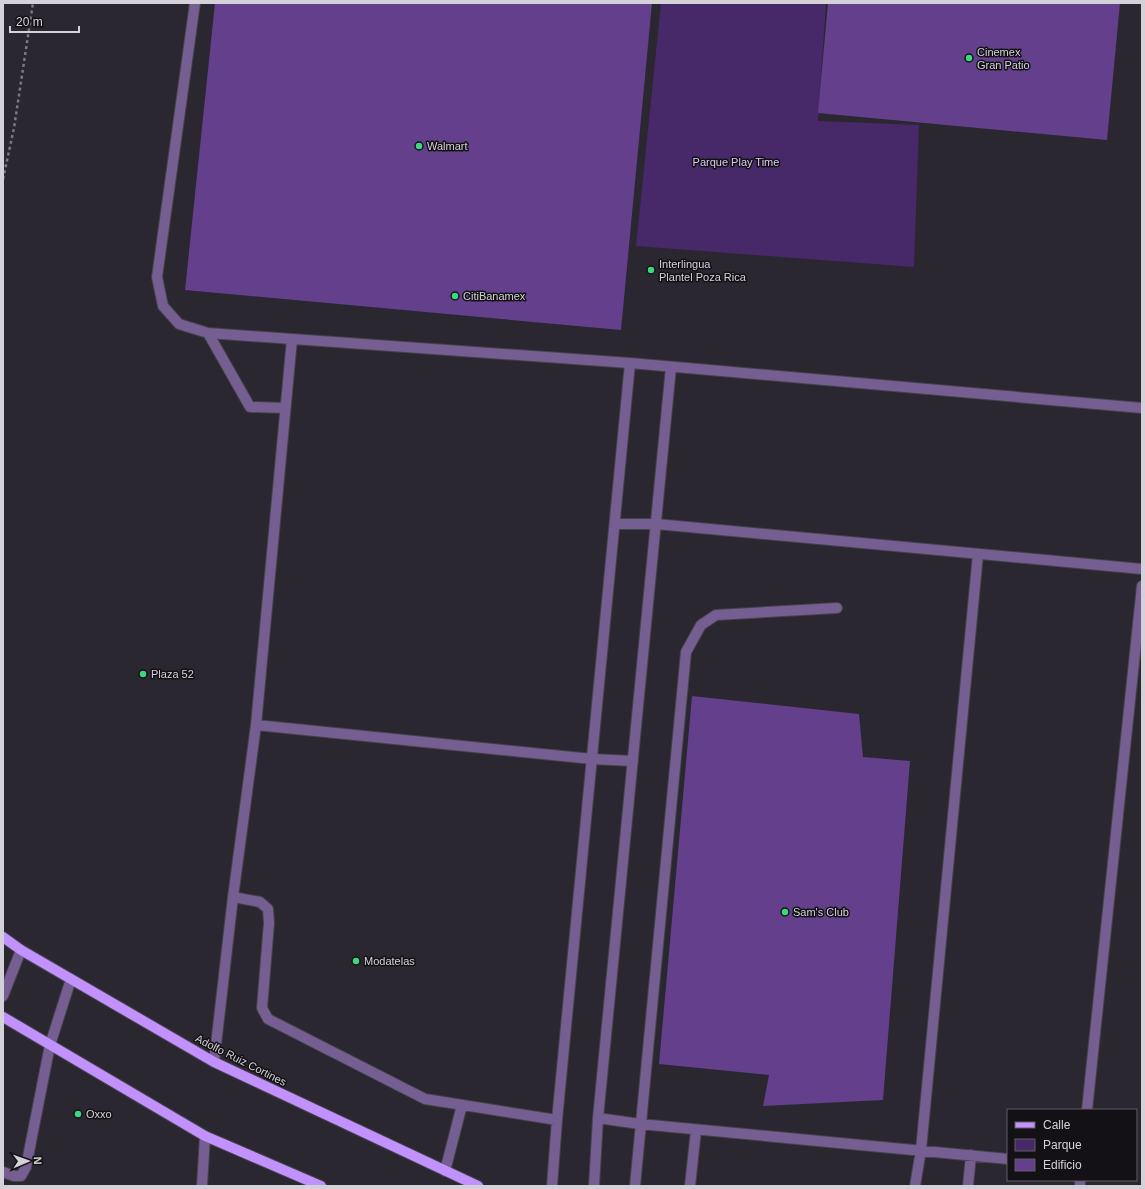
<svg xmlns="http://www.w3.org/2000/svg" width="1145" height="1189" font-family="Arial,sans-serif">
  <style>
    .green { fill: #472869 }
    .building { fill: #633f8c }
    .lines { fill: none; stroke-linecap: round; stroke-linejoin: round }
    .minor-casing { stroke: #46424b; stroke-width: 12 }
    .major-casing { stroke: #46424b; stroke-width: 12 }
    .path { stroke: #7b7880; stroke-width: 2.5; stroke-dasharray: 3 3; stroke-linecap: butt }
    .minor { stroke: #755f92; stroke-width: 10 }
    .major { stroke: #c191fd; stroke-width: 10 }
    .poi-dot { fill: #3cd77e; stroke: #131115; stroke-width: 1.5 }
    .labels { text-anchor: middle; stroke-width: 3; stroke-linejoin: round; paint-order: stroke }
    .poi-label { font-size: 11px; fill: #d4d2d8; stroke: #131115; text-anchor: start }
    .park-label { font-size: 11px; fill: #dac9f5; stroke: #131115 }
    .street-label { font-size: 11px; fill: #d4d2d8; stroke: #131115 }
  </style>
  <rect width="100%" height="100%" fill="#2b2730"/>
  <path class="green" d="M661,3H826L818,121L919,125L914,267L636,246Z"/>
  <path class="building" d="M215,3H652L621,330L185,290Z
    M828,3H1120L1107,140L818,113Z
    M692,696L859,714L863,757L910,761L883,1100L763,1106L769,1075L659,1064Z"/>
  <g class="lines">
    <defs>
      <path id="minor" d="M195,3L157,277L163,306L179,324L208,333L630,363L1142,408
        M208,333L250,407L285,408
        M615,524H656L1142,569
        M256,725L592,759L633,761
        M233,897L260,902L268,909L269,923L262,1008L268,1019L425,1099L557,1120
        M3,996L21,950
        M214,1062L233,897L256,725L292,339
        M1087,1110L1142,586
        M598,1118L640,1124L1008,1159
        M445,1171L462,1105
        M3,1172L14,1176H21L26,1167L50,1045L71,979
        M202,1186L205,1136
        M552,1186L557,1120L630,363
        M594,1186L598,1118L671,367
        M635,1186L686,652L701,625L716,615L837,608
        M690,1186L696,1130
        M915,1186L921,1150L978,554
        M968,1186L971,1155
        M1080,1186V1180"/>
      <path id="major" d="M3,937L21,950L214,1062L478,1186
        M3,1017L205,1136L321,1186"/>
    </defs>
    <use href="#minor" class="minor-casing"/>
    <use href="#major" class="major-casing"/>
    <path class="path" d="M3,179L14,128L33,3"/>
    <use href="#minor" class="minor"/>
    <use href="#major" class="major"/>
  </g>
  <g class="poi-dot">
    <circle cx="969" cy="58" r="4"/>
    <circle cx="419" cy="146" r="4"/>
    <circle cx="651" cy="270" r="4"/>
    <circle cx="455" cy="296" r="4"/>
    <circle cx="143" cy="674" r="4"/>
    <circle cx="785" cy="912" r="4"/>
    <circle cx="356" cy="961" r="4"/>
    <circle cx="78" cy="1114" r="4"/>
  </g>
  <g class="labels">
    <g class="poi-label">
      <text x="977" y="56">Cinemex<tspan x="977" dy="13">Gran Patio</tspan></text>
      <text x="427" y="150">Walmart</text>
      <text x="659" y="268">Interlingua<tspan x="659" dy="13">Plantel Poza Rica</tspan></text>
      <text x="463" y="300">CitiBanamex</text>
      <text x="151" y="678">Plaza 52</text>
      <text x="793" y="916">Sam's Club</text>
      <text x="364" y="965">Modatelas</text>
      <text x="86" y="1118">Oxxo</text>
    </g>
    <g class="park-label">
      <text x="736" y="166">Parque Play Time</text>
    </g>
    <g class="street-label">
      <text transform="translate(241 1060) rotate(27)" y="4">Adolfo Ruiz Cortines</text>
    </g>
  </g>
  <rect width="1145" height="1189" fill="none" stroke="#d4d2d8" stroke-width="8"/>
  <rect x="1007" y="1109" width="130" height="72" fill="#131115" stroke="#605e63"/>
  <rect x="1015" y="1122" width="20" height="6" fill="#c191fd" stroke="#605e63"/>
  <text x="1043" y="1129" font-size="12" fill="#d4d2d8">Calle</text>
  <rect x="1015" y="1139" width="20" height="12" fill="#472869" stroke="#605e63"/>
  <text x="1043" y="1149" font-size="12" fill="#d4d2d8">Parque</text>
  <rect x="1015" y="1159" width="20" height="12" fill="#633f8c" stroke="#605e63"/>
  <text x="1043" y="1169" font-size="12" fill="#d4d2d8">Edificio</text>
  <g transform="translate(28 1161) rotate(88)" stroke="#131115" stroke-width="3" paint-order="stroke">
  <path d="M0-3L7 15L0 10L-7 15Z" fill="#d4d2d8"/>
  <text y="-6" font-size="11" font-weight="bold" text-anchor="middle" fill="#d4d2d8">N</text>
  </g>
  <path d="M10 26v6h69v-6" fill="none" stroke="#d4d2d8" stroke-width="2"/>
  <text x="16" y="26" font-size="12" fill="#d4d2d8" stroke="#131115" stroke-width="3" paint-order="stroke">20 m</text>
</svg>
